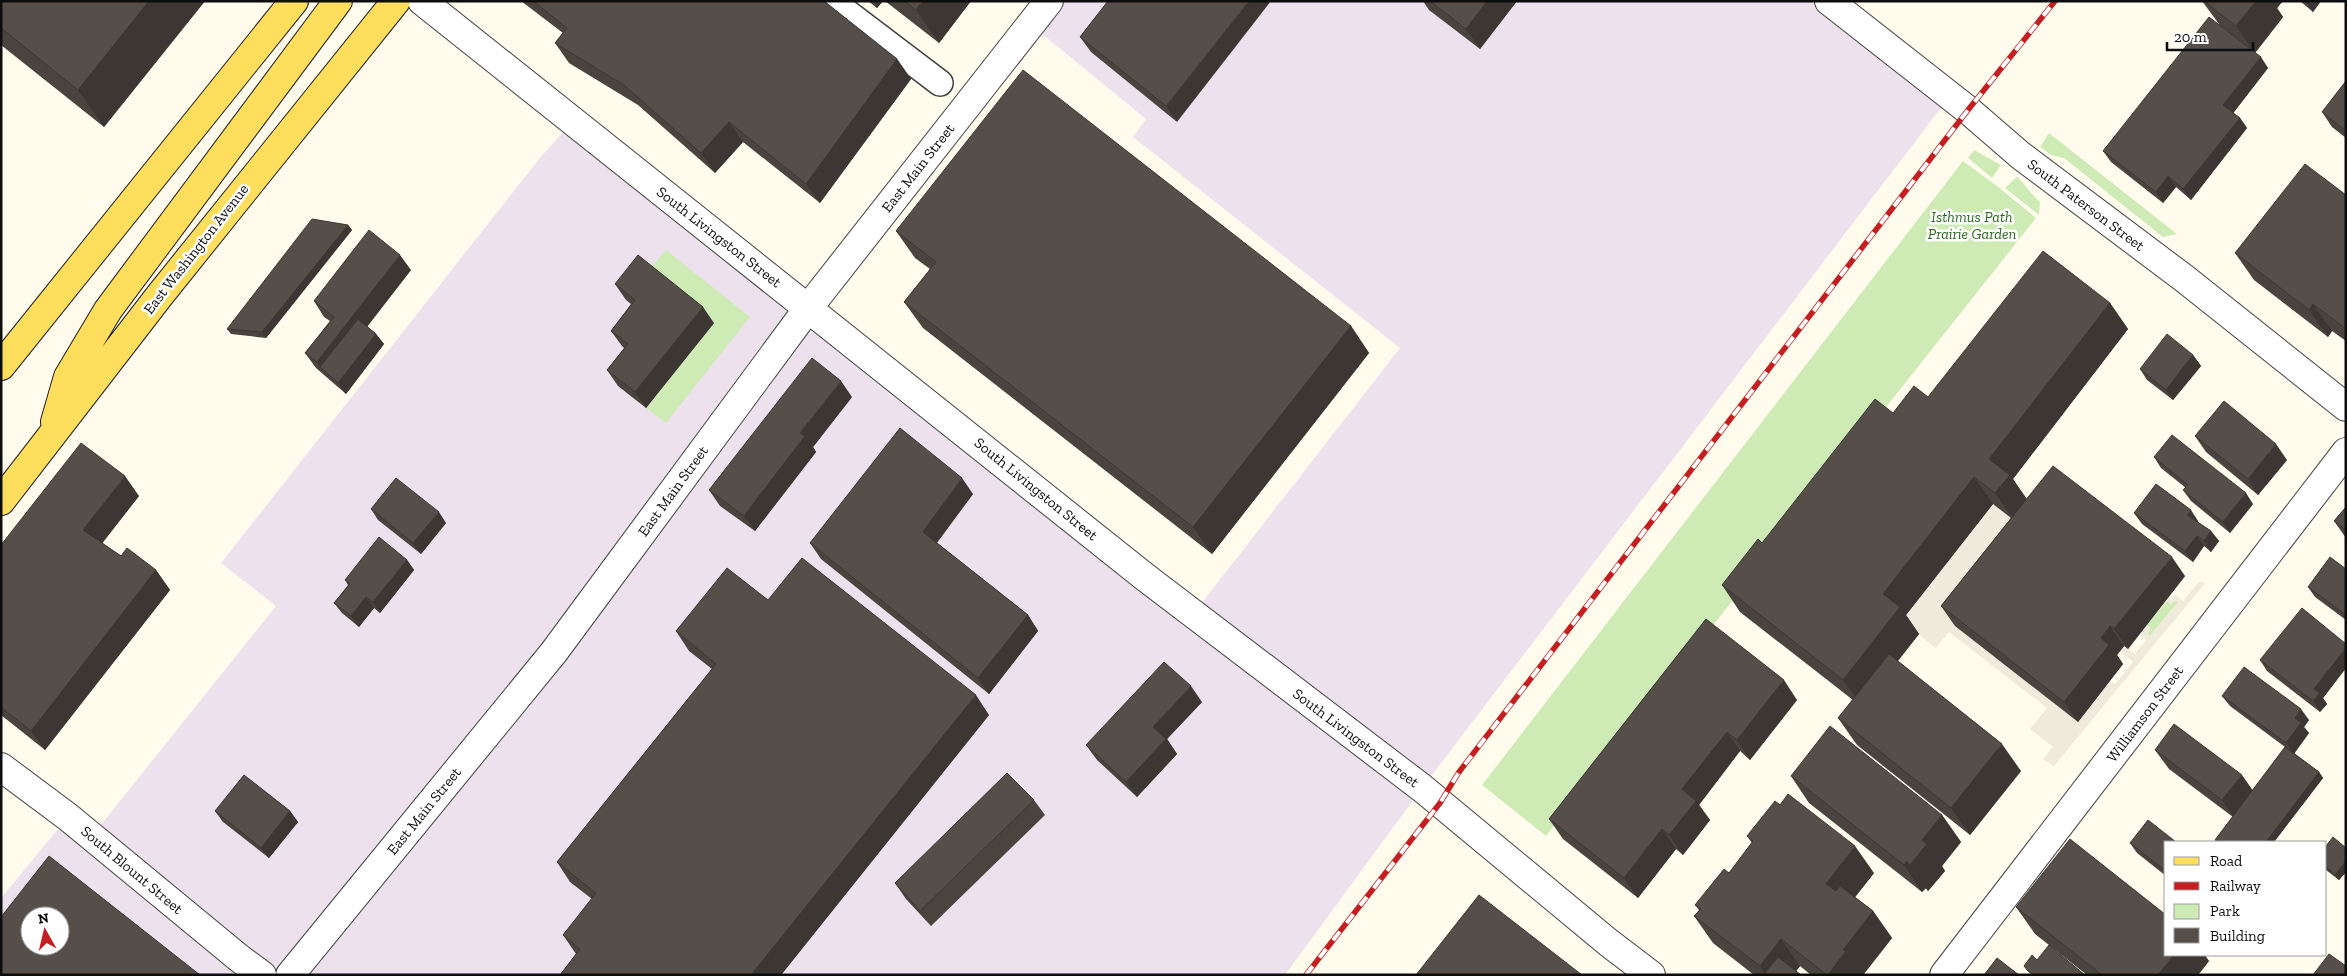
<svg xmlns="http://www.w3.org/2000/svg" width="2347" height="976" font-family="'Zilla Slab',serif">
  <style>
    .industrial { fill: #ece1ec; fill-rule: evenodd }
    .green { fill: #cfebb5 }
    .plaza { fill: #efebdc }
    .lines { fill: none; stroke-linecap: round; stroke-linejoin: round }
    .pedestrian-casing { stroke: #404040; stroke-width: 28 }
    .minor-casing { stroke: #404040; stroke-width: 30 }
    .tertiary-casing { stroke: #404040; stroke-width: 30 }
    .primary-casing { stroke: #1e1e1e; stroke-width: 30 }
    .pedestrian { stroke: #fff; stroke-width: 25 }
    .minor { stroke: #fff; stroke-width: 28 }
    .tertiary { stroke: #fff; stroke-width: 28 }
    .primary { stroke: #ffdd5d; stroke-width: 28 }
    .rail-casing { stroke: #c41e20; stroke-width: 5.5 }
    .rail { stroke: #fff; stroke-width: 4; stroke-dasharray: 11; stroke-linecap: butt }
    .wall { fill: #4a443f }
    .shaded-wall { fill: #3c3733 }
    .building { fill: #564f49; stroke: #3c3733; fill-rule: evenodd }
    .labels { text-anchor: middle; stroke-width: 5; stroke-linejoin: round; paint-order: stroke }
    .street-label { font-size: 15px; fill: #0d0d0d; stroke: #fff }
    .park-label { font-size: 15px; font-style: italic; fill: #28681a; stroke: #fff }
  </style>
  <rect width="100%" height="100%" fill="#fffced"/>
  <path class="industrial" d="M1049,1H1829L1950,96L1422,788L1285,975H1V898L68,817L92,836L276,606L221,563L539,159L573,121L1194,613L1400,348L1133,137L1146,119L1031,25ZM30,916H60V946H30Z"/>
  <path class="green" d="M2049,133L2177,234L2163,237L2064,158L2051,155L2040,147Z
    M1974,150L2001,165L1992,178L1968,158Z
    M1963,161L1997,186L2036,218L1546,836L1482,785Z
    M2017,177C2026,185 2031,194 2040,202L2039,215L2005,188Z
    M666,250L750,317L666,423L646,408L714,323L649,270Z
    M2175,600L2178,602L2150,636L2147,634L2151,628L2147,625L2167,601L2171,604Z"/>
  <path class="plaza" d="M2008,486L2044,514L1955,626L2078,722L2110,681L2115,684L2133,662L2119,651L2124,646L2135,654L2146,640L2140,635L2147,625L2151,628L2147,633L2150,636L2178,602L2175,600L2171,605L2167,601L2168,599L2171,600L2175,595L2183,601L2199,582L2201,581L2205,583L2054,766L2043,759L2053,747L2030,729L2047,708L1949,632L1936,648L1901,620Z"/>
  <g class="lines">
    <defs>
      <path id="pedestrian" d="M832,1L940,83"/>
      <path id="minor" d="M422,1L1145,577L1422,788L1609,943L1651,975
        M1829,1L1968,110L2020,155L2185,279L2346,407
        M1,767L68,817L239,958L262,975
        M290,975L554,652L809,307L1049,1"/>
      <path id="tertiary" d="M1944,975L2346,452"/>
      <path id="primary" d="M1,366L294,1
        M55,422L68,377L108,310L338,1
        M1,501L160,295L396,1"/>
    </defs>
    <use href="#pedestrian" class="pedestrian-casing"/>
    <use href="#minor" class="minor-casing"/>
    <use href="#tertiary" class="tertiary-casing"/>
    <use href="#primary" class="primary-casing"/>
    <use href="#pedestrian" class="pedestrian"/>
    <use href="#minor" class="minor"/>
    <use href="#tertiary" class="tertiary"/>
    <use href="#primary" class="primary"/>
    <defs>
      <path id="rail" d="M1306,975L1440,803L1459,772L1968,110L2055,1"/>
    </defs>
    <use href="#rail" class="rail-casing"/>
    <use href="#rail" class="rail"/>
  </g>
  <path class="wall" d="M1,1H205L104,127L1,45Z
    M521,1H824L897,59L911,79L820,203L743,142L715,173L638,105L569,63L555,43L563,33Z
    M868,1H883L877,8Z
    M885,1H971L939,43Z
    M1108,1L1177,122L1091,52L1080,37Z
    M1423,1H1517L1480,49L1429,10Z
    M2202,1H2281L2282,2L2277,8L2283,17L2255,53L2268,68L2233,113L2240,118L2247,128L2191,200L2176,187L2163,203L2111,162L2103,151L2219,24Z
    M2300,1H2321L2313,12Z
    M2346,81V138L2332,127L2322,112Z
    M2346,195V341L2332,331L2328,337L2254,280L2235,253Z
    M348,225L352,230L266,338L231,334L227,329Z
    M896,231L1351,326L1369,353L1212,554L923,328L904,302L930,269L915,258Z
    M411,270L367,326L376,334L384,344L346,394L316,368L305,353L330,321L324,317L314,301Z
    M615,284L714,323L646,408L618,386L607,370L624,348L622,346L611,331L631,304L626,300Z
    M2110,303L2128,329L2013,479L2026,499L2185,576L2128,649L2124,646L2117,655L2123,664L2078,722L1955,626L1941,606L2011,518L1993,504L1906,615L1919,634L1898,661L2021,771L1970,835L1857,745L1838,718L1853,700L1740,612L1722,585L1762,543L1893,413L1928,397Z
    M2193,355L2201,366L2173,400L2147,380L2140,369Z
    M852,397L813,447L816,452L755,531L720,506L709,490Z
    M2195,436L2287,460L2258,495L2206,452Z
    M2154,457L2253,504L2230,533L2191,501L2183,490L2186,488L2161,468Z
    M973,494L937,543L1028,615L1038,631L989,694L821,559L810,543Z
    M139,496L102,543L121,556L156,570L170,590L45,750L1,715V545Z
    M2346,507V538L2334,521Z
    M371,509L446,523L421,554L378,520Z
    M2134,513L2198,521V522L2211,531L2219,541L2211,552L2204,546L2193,562L2142,524Z
    M407,560L414,570L380,613L374,608L359,627L342,613L334,603L348,585L345,580Z
    M2346,569V620L2315,597L2308,587Z
    M768,600L989,715L781,975H560L576,954L563,935L592,899L570,882L557,862L712,669L689,651L676,631Z
    M1706,619L1797,700L1750,760L1740,751L1699,805L1710,820L1683,855L1676,849L1638,898L1563,839L1549,819Z
    M2346,644V668L2323,698L2327,704L2320,712L2267,671L2260,660Z
    M2222,696L2309,720L2304,727L2309,733L2294,753L2319,772L2323,778L2274,842H2217L2215,840L2233,817L2169,769L2155,750L2253,790L2285,747L2230,706Z
    M1202,702L1167,739L1177,754L1137,797L1097,760L1086,745Z
    M1791,776L1942,815L1961,842L1942,866L1945,871L1928,891L1926,888L1922,892L1809,803Z
    M1034,800L1045,815L931,926L906,899L895,883Z
    M215,811H290L298,822L269,858L223,822Z
    M1747,836L1874,873L1855,897L1873,911L1892,938L1863,975H1811L1800,966L1796,971L1801,975H1754L1713,943L1694,916L1699,910L1695,905L1729,873L1752,843Z
    M2166,842V876L2137,853L2130,843Z
    M2326,846L2346,848V872L2339,880L2326,870Z
    M2016,907L2209,961L2198,975H2087L2035,934Z"/>
  <path class="shaded-wall" d="M149,1H205L104,127L78,90Z
    M873,1H883L877,8Z
    M923,1H971L939,43L916,10Z
    M1249,1H1271L1177,122L1166,106Z
    M1487,1H1517L1480,49L1466,29Z
    M2256,1H2281L2282,2L2277,8L2283,17L2255,53L2236,26Z
    M2305,1H2321L2313,12Z
    M2261,57L2268,68L2231,116L2223,105Z
    M897,59L911,79L820,203L806,184Z
    M2240,118L2247,128L2191,200L2183,189Z
    M729,122L743,142L715,173L701,153Z
    M2168,176L2176,187L2163,203L2156,192Z
    M348,225L352,230L266,338L262,332Z
    M400,255L411,270L330,375L320,367L317,362Z
    M2110,303L2128,329L2013,479L2029,502L2014,520L1995,493L1989,459Z
    M2313,304L2332,331L2328,337L2309,310Z
    M703,307L714,323L646,408L635,392Z
    M1351,326L1369,353L1212,554L1193,527Z
    M376,334L384,344L346,394L338,383Z
    M2193,355L2201,366L2173,400L2166,390Z
    M841,381L852,397L813,447L816,452L755,531L744,516L800,433Z
    M2276,444L2287,460L2258,495L2248,479Z
    M125,476L139,496L97,550L83,530Z
    M1974,477L1993,504L1906,615L1919,634L1862,706L1843,680L1883,594Z
    M962,478L973,494L933,547L923,532Z
    M2246,493L2253,504L2230,533L2223,522Z
    M2191,510L2198,521L2195,525L2187,515Z
    M439,512L446,523L421,554L413,543Z
    M2211,531L2219,541L2211,552L2204,541Z
    M2197,536L2204,546L2193,562L2185,551Z
    M2172,557L2185,576L2128,649L2114,629Z
    M407,560L414,570L380,613L373,602Z
    M156,570L170,590L45,750L31,731Z
    M366,597L374,608L359,627L351,616Z
    M1028,615L1038,631L989,694L978,678Z
    M2110,626L2124,646L2117,655L2123,664L2078,722L2064,702L2101,638Z
    M2346,648V668L2323,698L2327,704L2320,712L2313,701L2314,689Z
    M1784,680L1797,700L1750,760L1737,740Z
    M1191,686L1202,702L1167,739L1177,754L1137,797L1126,782L1153,727Z
    M976,695L989,715L781,975H751Z
    M2301,709L2309,720L2304,727L2309,733L2294,754L2286,743L2295,718Z
    M1727,732L1740,751L1699,805L1710,820L1683,855L1669,835L1682,789Z
    M2002,744L2021,771L1970,835L1951,808Z
    M2319,772L2323,778L2274,842H2266Z
    M2242,775L2256,795L2236,820L2222,800Z
    M290,811L298,822L269,858L261,848Z
    M1942,815L1961,842L1942,866L1945,871L1928,891L1910,865L1922,840Z
    M1662,829L1676,849L1638,898L1624,878Z
    M1855,846L1874,873L1845,910L1826,884Z
    M1907,861L1926,888L1922,892L1904,865Z
    M2346,861V872L2339,880L2335,875Z
    M1873,911L1892,938L1863,975H1828L1843,950Z
    M1781,939L1800,966L1793,975H1765L1760,966Z
    M2174,955H2205L2209,961L2198,975H2158Z"/>
  <path class="building" d="M1,1H149L78,90L1,28Z
    M533,1H824L897,59L806,184L729,122L701,153L624,85L555,43L567,28Z
    M905,1H923L916,10Z
    M1108,1H1249L1166,106L1080,37Z
    M1430,1H1487L1466,29Z
    M2204,1H2256L2236,26Z
    M2209,17L2261,57L2223,105L2240,118L2183,189L2168,176L2156,192L2103,151Z
    M1023,70L1351,326L1193,527L904,302L936,262L896,231Z
    M2346,81V131L2322,112Z
    M2305,164L2346,195V329L2313,304L2309,310L2235,253Z
    M312,219L348,225L262,332L227,329Z
    M369,230L400,255L317,362L305,353L334,317L314,301Z
    M2043,251L2110,303L1989,459L2010,475L1995,493L1974,477L1883,594L1900,607L1843,680L1722,585L1758,539L1762,543L1875,399L1893,413L1914,386L1928,397Z
    M638,255L703,307L635,392L607,370L628,344L611,331L635,300L615,284Z
    M358,319L376,334L338,383L320,367Z
    M2167,334L2193,355L2166,390L2140,369Z
    M812,358L841,381L800,433L805,436L744,516L709,490Z
    M2224,401L2276,444L2248,479L2195,436Z
    M900,428L962,478L923,532L1028,615L978,678L810,543Z
    M2172,435L2246,493L2223,522L2183,490L2188,485L2154,457Z
    M81,443L125,476L83,530L121,556L127,548L156,570L31,731L1,707V545Z
    M2053,466L2172,557L2114,629L2110,626L2101,638L2109,645L2064,702L1941,606Z
    M396,478L439,512L413,543L371,509Z
    M2156,484L2191,510L2187,515L2211,531L2204,541L2197,536L2185,551L2134,513Z
    M2346,507V530L2334,521Z
    M379,537L407,560L373,602L366,597L351,616L334,603L350,584L345,580Z
    M2330,557L2346,569V615L2308,587Z
    M802,558L976,695L751,975H560L580,949L563,935L596,893L557,862L716,664L676,631L727,568L768,600Z
    M2302,608L2346,644V648L2314,689L2320,693L2313,701L2260,660Z
    M1706,619L1784,680L1737,740L1727,732L1682,789L1696,801L1669,835L1662,829L1624,878L1549,819Z
    M1889,654L2002,744L1951,808L1838,718Z
    M1164,662L1191,686L1153,727L1166,739L1126,782L1086,745Z
    M2244,667L2301,709L2295,718L2301,723L2286,743L2222,696Z
    M2174,724L2242,775L2222,800L2155,750Z
    M1830,726L1942,815L1922,840L1927,844L1910,865L1907,861L1904,865L1791,776Z
    M2285,747L2319,772L2266,842H2218L2215,840Z
    M1007,773L1034,800L920,911L895,883Z
    M244,775L290,811L261,848L215,811Z
    M1788,794L1855,846L1826,884L1836,891L1840,886L1873,911L1843,950L1846,951L1828,975H1827L1781,939L1760,966L1694,916L1701,909L1695,905L1724,869L1729,873L1753,841L1747,836L1775,801L1780,805Z
    M2148,820L2176,842H2166V871L2130,843Z
    M2333,837L2346,848V861L2335,875L2326,867V846Z
    M2070,839L2166,915V955H2174L2158,975H2102L2016,907Z
    M49,856L200,975H1V917ZM30,916H60V946H30Z
    M1479,895L1582,975H1416Z
    M2049,945L2085,975H2033L2028,971L2024,966L2032,955L2037,960Z
    M2329,954L2346,966V975H2313Z
    M1778,957L1801,975H1763Z
    M1997,958L2019,975H1984Z"/>
  <g class="labels">
    <g class="street-label">
      <text transform="translate(918 168) rotate(-52)" y="5">East Main Street</text>
      <text transform="translate(2086 205) rotate(37)" y="5">South Paterson Street</text>
      <text transform="translate(719 237) rotate(38)" y="5">South Livingston Street</text>
      <text transform="translate(196 249) rotate(-52)" y="5">East Washington Avenue</text>
      <text transform="translate(1036 489) rotate(39)" y="5">South Livingston Street</text>
      <text transform="translate(673 491) rotate(-54)" y="5">East Main Street</text>
      <text transform="translate(2145 714) rotate(-53)" y="5">Williamson Street</text>
      <text transform="translate(1356 738) rotate(37)" y="5">South Livingston Street</text>
      <text transform="translate(424 811) rotate(-51)" y="5">East Main Street</text>
      <text transform="translate(132 870) rotate(40)" y="5">South Blount Street</text>
    </g>
    <g class="park-label">
      <text x="1972" y="222">Isthmus Path<tspan x="1972" dy="17">Prairie Garden</tspan></text>
    </g>
  </g>
  <rect width="2347" height="976" fill="none" stroke="#0d0d0d" stroke-width="5"/>
  <rect x="2164" y="841" width="162" height="115" fill="#ffffff" stroke="#9e9e9e"/>
  <rect x="2174" y="857" width="25" height="8" fill="#ffdd5d" stroke="#9e9e9e"/>
  <text x="2210" y="866" font-size="15" fill="#0d0d0d">Road</text>
  <rect x="2174" y="882" width="25" height="8" fill="#c41e20" stroke="#9e9e9e"/>
  <text x="2210" y="891" font-size="15" fill="#0d0d0d">Railway</text>
  <rect x="2174" y="904" width="25" height="15" fill="#cfebb5" stroke="#9e9e9e"/>
  <text x="2210" y="916" font-size="15" fill="#0d0d0d">Park</text>
  <rect x="2174" y="928" width="25" height="15" fill="#564f49" stroke="#9e9e9e"/>
  <text x="2210" y="941" font-size="15" fill="#0d0d0d">Building</text>
  <g transform="translate(45 931) rotate(352)"><circle r="24" fill="#ffffff" stroke="#9e9e9e"/>
  <path d="M0-4L9 19L0 12L-9 19Z" fill="#c41e20"/>
  <text y="-8" font-size="14" font-weight="bold" text-anchor="middle" fill="#0d0d0d">N</text>
  </g>
  <path d="M2167 42v8h86v-8" fill="none" stroke="#0d0d0d" stroke-width="2.5"/>
  <text x="2174" y="42" font-size="15" fill="#0d0d0d" stroke="#ffffff" stroke-width="4" paint-order="stroke">20 m</text>
</svg>
